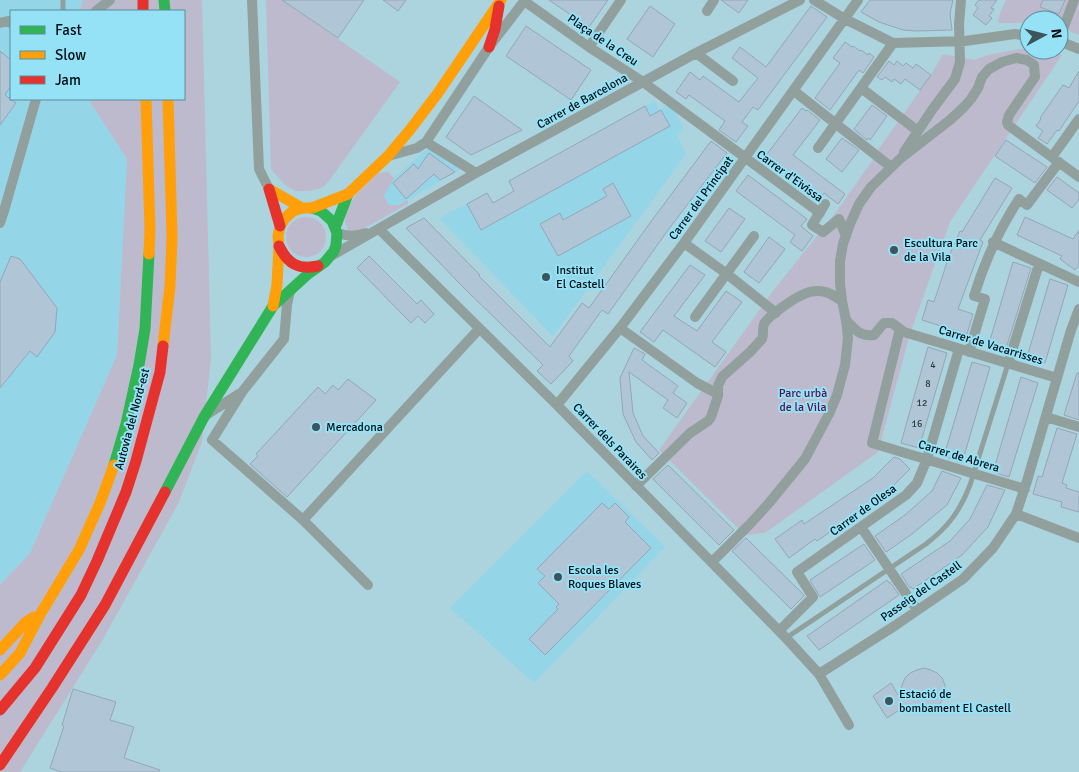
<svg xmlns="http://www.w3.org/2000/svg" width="1079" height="772" font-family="Signika,sans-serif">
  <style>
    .built { fill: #94d6e8 }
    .green { fill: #bdbace }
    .building { fill: #b0c5d5; stroke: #93a7b6 }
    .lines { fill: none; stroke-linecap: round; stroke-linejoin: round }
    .lane { stroke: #92a09d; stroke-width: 5 }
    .street { stroke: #92a09d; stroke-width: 10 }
    .fast { stroke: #30b455; stroke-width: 11 }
    .slow { stroke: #ff9f0a; stroke-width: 11 }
    .jam { stroke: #e5322d; stroke-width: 11 }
    .poi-dot { fill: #3c555d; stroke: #95e1f5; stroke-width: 2 }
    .labels { text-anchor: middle; stroke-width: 4; stroke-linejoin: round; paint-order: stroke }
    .number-label { font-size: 10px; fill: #2c3e46 }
    .street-label { font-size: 12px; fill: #001117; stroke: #95e1f5 }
    .poi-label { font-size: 12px; fill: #001117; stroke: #95e1f5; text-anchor: start }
    .park-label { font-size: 12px; fill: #57124a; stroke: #95e1f5 }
  </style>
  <rect width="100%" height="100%" fill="#abd4df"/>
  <path class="built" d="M0,0H83L80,11H11V99H88L127,159L117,355L30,553L0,585Z
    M655,101L659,110L671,104L684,130L676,134L686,154L553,336L439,218L487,193L493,203L514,191L509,181Z
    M429,147L461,169L399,205H389L384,196L390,183L394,178Z
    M587,471L665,547L534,683L450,608Z"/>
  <path class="green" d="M83,0H202L211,358L202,442L178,504L102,641L20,772H0V585L30,553L117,355L127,159L88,99H184V11H80Z
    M266,0H282L400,82L329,181L322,188L310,191H295L284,184L271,169Z
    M1006,0H1079V35L1059,27V20H1029V23H998L1000,13Z
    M1019,49L1043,50L1062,55L950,222L910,334L878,452L765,533L745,535L659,450L773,291L836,212L872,161L875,154L931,75L943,54L975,60L987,55Z
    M388,172L394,178L384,196L389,205H399L407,200L409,203L372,224L354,233L348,230L345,222L347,208L356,195L379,173Z
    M286 237a20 20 0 1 1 40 0a20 20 0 1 1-40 0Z"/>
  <path class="building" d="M282,0H364L338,38Z
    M383,0H406L398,11Z
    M549,0H608L589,27L584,24L582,28L569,19L571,15Z
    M721,0H748L739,13Z
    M870,0H953L950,14L952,30L916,31L903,30L879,22L861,12Z
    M979,0H997L991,8L994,9L989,16L992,18L986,25L973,15L978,8L975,5Z
    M1043,0H1065L1059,14L1040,7Z
    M650,6L675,24L653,57L627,39Z
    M811,6L827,17L758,110L753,107L742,122L748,126L736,142L719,130L725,121L689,95L686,99L676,92L690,72L700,80L703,76L739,102L758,78L732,58L740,47L766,67Z
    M526,26L591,70L571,100L506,56Z
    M845,42L852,47L853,46L860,51L861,50L868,55L869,53L874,57L863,73L859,70L830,110L815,98L840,63L833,58Z
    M0,51L11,60V86L5,95L16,103L0,125Z
    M889,61L894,65L897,61L903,66L906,63L913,68L916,64L931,75L920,90L905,79L901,84L894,79L892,82L885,77L882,80L877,77Z
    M1079,71V101L1059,131L1057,130L1047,144L1038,138L1043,131L1036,126L1041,119L1040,118L1063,85L1069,88Z
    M474,96L522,130L471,155L446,137Z
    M872,105L887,116L870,140L868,138L867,140L854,129Z
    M645,106L650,116L661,110L670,126L481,230L467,204L487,193L493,203L514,191L509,181Z
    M802,108L806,111L807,110L820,120L793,155L845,194L838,204L824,193L820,200L764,158Z
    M842,138L859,150L842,172L826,159Z
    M1006,140L1047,167L1035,183L995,156Z
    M711,141L727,153L671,226L608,314L602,310L569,356L573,361L551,384L537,371L543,365L464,288L406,228L424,218L480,275L479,276L550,347L582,303L589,308L647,227Z
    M429,153L455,172L440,180L434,174L406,199L393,183L414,164L418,169Z
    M748,175L807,219L801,226L813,236L802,251L790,242L795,235L736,191Z
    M1057,177L1079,193V199L1072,208L1047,190Z
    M995,178L1012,188L980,240L983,242L958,309L973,314L967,334L922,320L928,300L934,302L949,256L960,231L962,232Z
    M613,183L631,216L558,256L540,224L560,213L563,220L607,196L603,189Z
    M729,208L745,219L721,252L705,241Z
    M1025,217L1073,239L1079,230V265L1075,270L1060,259L1062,256L1017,235Z
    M769,237L785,249L759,283L744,272Z
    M11,256L20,259L57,308L55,332L37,357L30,351L0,388V282Z
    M369,256L417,304L421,300L434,314L425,323L418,316L411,323L357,268Z
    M1013,262L1031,268L1005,352L988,347Z
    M690,265L705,275L674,316L697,331L726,291L742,302L712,342L726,352L715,367L663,330L654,342L640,332Z
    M1050,279L1068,285L1045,363L1027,357Z
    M928,347L947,353L919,448L901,443Z
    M634,348L645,354L642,360L678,386L673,393L687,403L677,418L663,408L668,400L629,372L633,413L643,436L659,453L652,460L636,442L623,414L620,378Z
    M972,362L990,367L962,463L944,456Z
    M1077,373H1079V420L1064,415Z
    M1021,377L1038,383L1009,477L993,472Z
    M348,379L376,400L287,497L250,464L258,456L256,454L318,387L325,394L333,385L338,390Z
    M1057,428L1077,434L1062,483L1067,485L1066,488L1079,492V512L1061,507L1062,502L1033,494L1038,476L1042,477Z
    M894,457L900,459L910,469L887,492L851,516L852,517L817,541L815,539L789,558L775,539L802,520L804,524L873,478Z
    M668,465L734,530L719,545L653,479Z
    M942,471L961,478L947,505L912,534L886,552L875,536L905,515L932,491Z
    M987,485L1005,490L988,527L962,555L913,589L911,587L910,588L901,574L950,541L970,519Z
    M602,503L609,509L615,503L629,517L625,522L651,548L545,655L529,639L558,609L556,607L559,604L538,583L545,576L537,569Z
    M746,538L804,595V596L791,609L732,551Z
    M864,544L875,560L820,597L810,580Z
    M887,580L889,583L890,582L899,595L819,650L807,636Z
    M924,668L931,670L937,673L942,678L945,685V692L943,699L939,705L934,710L927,712H920L913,709L907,705L887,718L873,696L891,683L898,695L905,678L910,673L917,670Z
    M73,689L116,702L110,720L134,727L124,758L160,770L159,772H61L50,768L64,726L62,725Z"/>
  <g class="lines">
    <path class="lane" d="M63,0V11
      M786,638L926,544C948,527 960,511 970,485L1008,364"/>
    <path class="street" d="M252,0L259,169L269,189
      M814,0L845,19L893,43L965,41L1015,34L1029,36
      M524,1L589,47L643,82L820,213
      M96,11L110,0
      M707,11L714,0
      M0,23L8,21L11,23
      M1059,40L1074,0
      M1059,41L1079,49
      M589,47L621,0
      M696,53L733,81
      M861,88L918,131
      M794,91L891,167
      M426,142L476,173
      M818,148L893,43
      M904,152L932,110L955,79L960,62L959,24L961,0
      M388,156L417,148L426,142L489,47L525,0
      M1052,157L1079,119
      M825,204L812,225L823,232L839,219L846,236
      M0,223L4,211L36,99
      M379,229L557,405L786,638L819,674
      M337,233C347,236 355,237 366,233
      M993,242L1079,282
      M684,243L727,274L776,313
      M331,256L476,173L696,53L800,0
      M695,317L754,236
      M846,320C855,329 859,337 874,335L884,323H892L904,332L1057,378
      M620,328L697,383L718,394
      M900,329L872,443L1025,489
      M969,352L985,299L974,296C985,260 998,231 1019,199L1027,205L1059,162
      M1008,364L1039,264
      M242,392L212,440L303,520L479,329
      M557,405L620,328L684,243L858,0
      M206,415L242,392L284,339L287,305L290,291
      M1046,417L1079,427
      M636,486L690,433L708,421L711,417L718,396V386L722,377L750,352L762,339C764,334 762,329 764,324C768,316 793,299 802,295C808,292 817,290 825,292C831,293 837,298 842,301
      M1016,514L1079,538
      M303,520L368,585
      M861,527L917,610
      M712,562L751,523L769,503L805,459L829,414L837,395L845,365L848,338L846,320L842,301L840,283V261L843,244L850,224L859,204L871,187L901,158L950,120L964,107L971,99L978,88L982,77L989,69L1002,62L1016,58L1027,60L1034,65L1035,77L1009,115L1007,122L1008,125L1079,177
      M779,631L813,597L797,572L906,495L917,483L927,459L959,349
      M849,725L819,674L896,625L963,579L993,548L1016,514L1027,481L1071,330L1079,309"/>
    <path class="fast" d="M164,0L165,11
      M335,228L348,194
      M114,465L126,424L139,365L145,329L149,254
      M165,492L204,417L273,306L308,274L325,262L334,251L336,245L337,233L332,221L321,211L312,208"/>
    <path class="slow" d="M146,99L150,229L149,254
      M269,189L302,208
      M273,306L277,285L279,246L278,236L280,226L285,218L293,211L302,208H312L348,194L388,156L409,131L438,93L501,0
      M163,346L170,286L172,237L168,99
      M0,650L26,622L34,617
      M0,675L20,653L41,613L79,550L100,503L114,465"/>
    <path class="jam" d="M143,0V11
      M489,47L495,29L499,6
      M269,189L280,226
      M279,246C288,264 298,270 318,266
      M0,710L35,668L81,595L97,561L126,492L136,461L160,372L163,346
      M0,765L52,688L105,605L165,492"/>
  </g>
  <g class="poi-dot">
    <circle cx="894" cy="250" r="5"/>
    <circle cx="546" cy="277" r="5"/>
    <circle cx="316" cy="427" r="5"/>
    <circle cx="558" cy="577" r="5"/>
    <circle cx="889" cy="701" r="5"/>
  </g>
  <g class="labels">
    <g class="number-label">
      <text x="933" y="368">4</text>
      <text x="928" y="387">8</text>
      <text x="922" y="406">12</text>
      <text x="917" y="427">16</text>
    </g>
    <g class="street-label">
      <text transform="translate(603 40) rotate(34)" y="4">Plaça de la Creu</text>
      <text transform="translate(582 101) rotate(-29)" y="4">Carrer de Barcelona</text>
      <text transform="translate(790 176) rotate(36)" y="4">Carrer d'Eivissa</text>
      <text transform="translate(701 198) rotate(-54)" y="4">Carrer del Principat</text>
      <text transform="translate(991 345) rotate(17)" y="4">Carrer de Vacarrisses</text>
      <text transform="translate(132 419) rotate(-75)" y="4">Autovia del Nord-est</text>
      <text transform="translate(610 441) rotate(46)" y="4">Carrer dels Paraires</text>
      <text transform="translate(959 456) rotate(17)" y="4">Carrer de Abrera</text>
      <text transform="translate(863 510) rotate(-36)" y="4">Carrer de Olesa</text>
      <text transform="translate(921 591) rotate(-35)" y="4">Passeig del Castell</text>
    </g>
    <g class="poi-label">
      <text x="904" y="247">Escultura Parc<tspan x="904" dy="14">de la Vila</tspan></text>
      <text x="556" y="274">Institut<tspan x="556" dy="14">El Castell</tspan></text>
      <text x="326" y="431">Mercadona</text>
      <text x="568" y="574">Escola les<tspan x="568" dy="14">Roques Blaves</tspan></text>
      <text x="899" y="698">Estació de<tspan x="899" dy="14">bombament El Castell</tspan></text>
    </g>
    <g class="park-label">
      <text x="803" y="397">Parc urbà<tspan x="803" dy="14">de la Vila</tspan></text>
    </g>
  </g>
  <rect x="10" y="10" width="175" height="90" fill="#95e1f5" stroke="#598e9c"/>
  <rect x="20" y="26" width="25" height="8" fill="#30b455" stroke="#598e9c"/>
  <text x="55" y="35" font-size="15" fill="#001117">Fast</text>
  <rect x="20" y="51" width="25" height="8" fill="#ff9f0a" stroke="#598e9c"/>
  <text x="55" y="60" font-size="15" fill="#001117">Slow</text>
  <rect x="20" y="76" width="25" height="8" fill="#e5322d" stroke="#598e9c"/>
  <text x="55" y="85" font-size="15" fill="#001117">Jam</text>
  <g transform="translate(1044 35) rotate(83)"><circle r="24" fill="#95e1f5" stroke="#598e9c"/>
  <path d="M0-4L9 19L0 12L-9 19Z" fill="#3c555d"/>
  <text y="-8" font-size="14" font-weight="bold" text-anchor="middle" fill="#001117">N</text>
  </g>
</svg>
